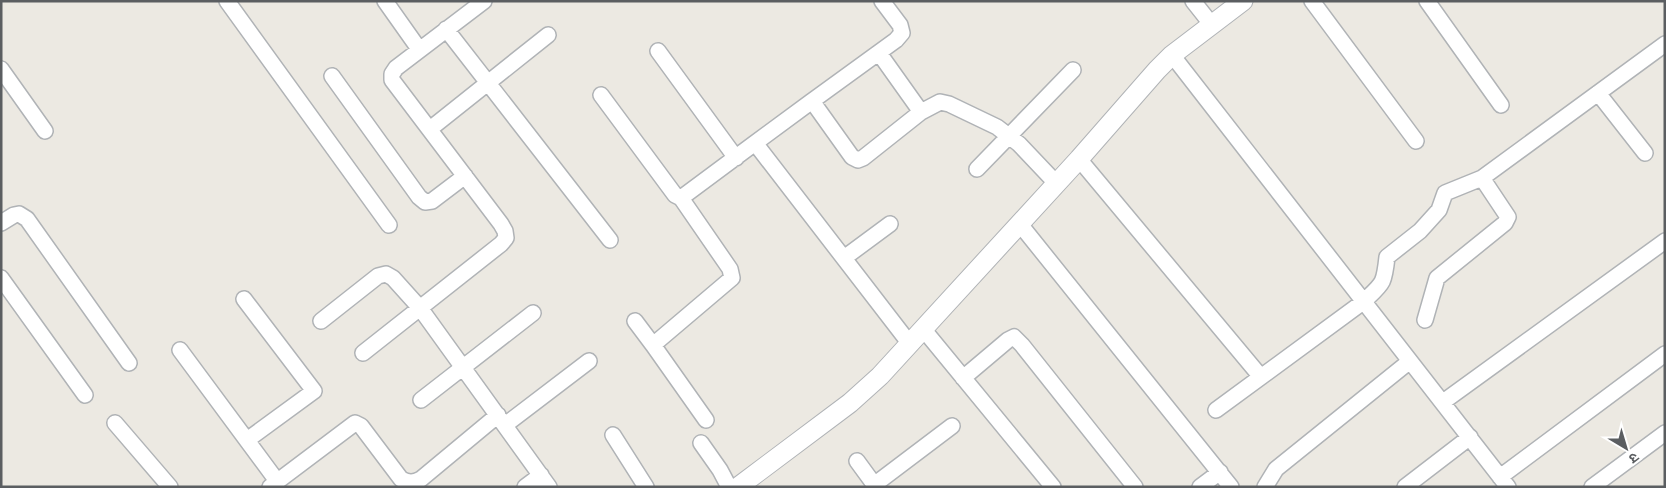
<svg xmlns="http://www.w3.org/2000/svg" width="1666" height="488" font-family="'PT Sans Narrow','Noto Sans Devanagari',sans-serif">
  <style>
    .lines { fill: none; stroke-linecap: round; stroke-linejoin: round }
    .minor-casing { stroke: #b0b3b6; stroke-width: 18 }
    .tertiary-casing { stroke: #b0b3b6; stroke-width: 21 }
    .minor { stroke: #fff; stroke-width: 15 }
    .tertiary { stroke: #fff; stroke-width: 19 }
  </style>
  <rect width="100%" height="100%" fill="#ece9e2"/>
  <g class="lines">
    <defs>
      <path id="minor" d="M227,1L389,225
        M385,1L419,49
        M882,1L900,25L902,33L896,40L812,101L852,157L858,160L863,158L921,112L940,102L949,104L997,127L1019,144L1056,183
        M1193,1L1212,25
        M1312,1L1416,141
        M1427,1L1501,105
        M446,29L610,240
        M658,51L736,158
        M879,53L921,112
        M1172,55L1508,487
        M1,69L45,131
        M332,76L419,197L425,202L432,201L465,176
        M1598,93L1645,153
        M601,95L675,195L681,198L755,143
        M812,101L755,143L910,344
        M430,129L548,35
        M1079,159L1261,377
        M977,169L1073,70
        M681,198L730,269L732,278L653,345L706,420
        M1,223L14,215L19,214L27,219L129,363
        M1019,223L1231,487
        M844,258L890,224
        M1,278L85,395
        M244,299L314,391L247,440
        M1425,320L1437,278L1505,223L1508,217L1482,178
        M321,321L378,276L386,274L393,278L420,308L549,487
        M635,321L653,345
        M924,330L1053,487
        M180,350L277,481
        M363,353L501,244L506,238L505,231L501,224L392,80V74L396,68L484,1
        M963,378L1008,340L1014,337L1022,345L1135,487
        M421,400L533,313
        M1443,402L1665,241
        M1216,410L1363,302C1383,283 1384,285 1387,257L1420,231L1439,210L1445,193L1482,178L1665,44
        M115,423L170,487
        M505,425L589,361
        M613,435L646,487
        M701,443L720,470L729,487
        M857,461L876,487
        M1500,477L1665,354
        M874,485L952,426
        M270,487L355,423L361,426L401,479C409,483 413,483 421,479L498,415
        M525,487L541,475
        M1200,487L1220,472
        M1265,487L1276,469L1410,361
        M1405,487L1470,437
        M1592,487L1665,433"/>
      <path id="tertiary" d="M738,487L850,403L880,376L1079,159L1157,70L1172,55L1243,1"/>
    </defs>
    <use href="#minor" class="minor-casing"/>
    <use href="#tertiary" class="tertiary-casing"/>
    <use href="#minor" class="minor"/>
    <use href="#tertiary" class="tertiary"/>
  </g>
  <rect width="1666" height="488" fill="none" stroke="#5b5e61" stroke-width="5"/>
  <g transform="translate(1626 448) rotate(142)" stroke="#ffffff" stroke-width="4" paint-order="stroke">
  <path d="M0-4L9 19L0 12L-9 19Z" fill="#5b5e61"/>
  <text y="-8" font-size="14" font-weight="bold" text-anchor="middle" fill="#5b5e61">उ</text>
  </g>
</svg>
